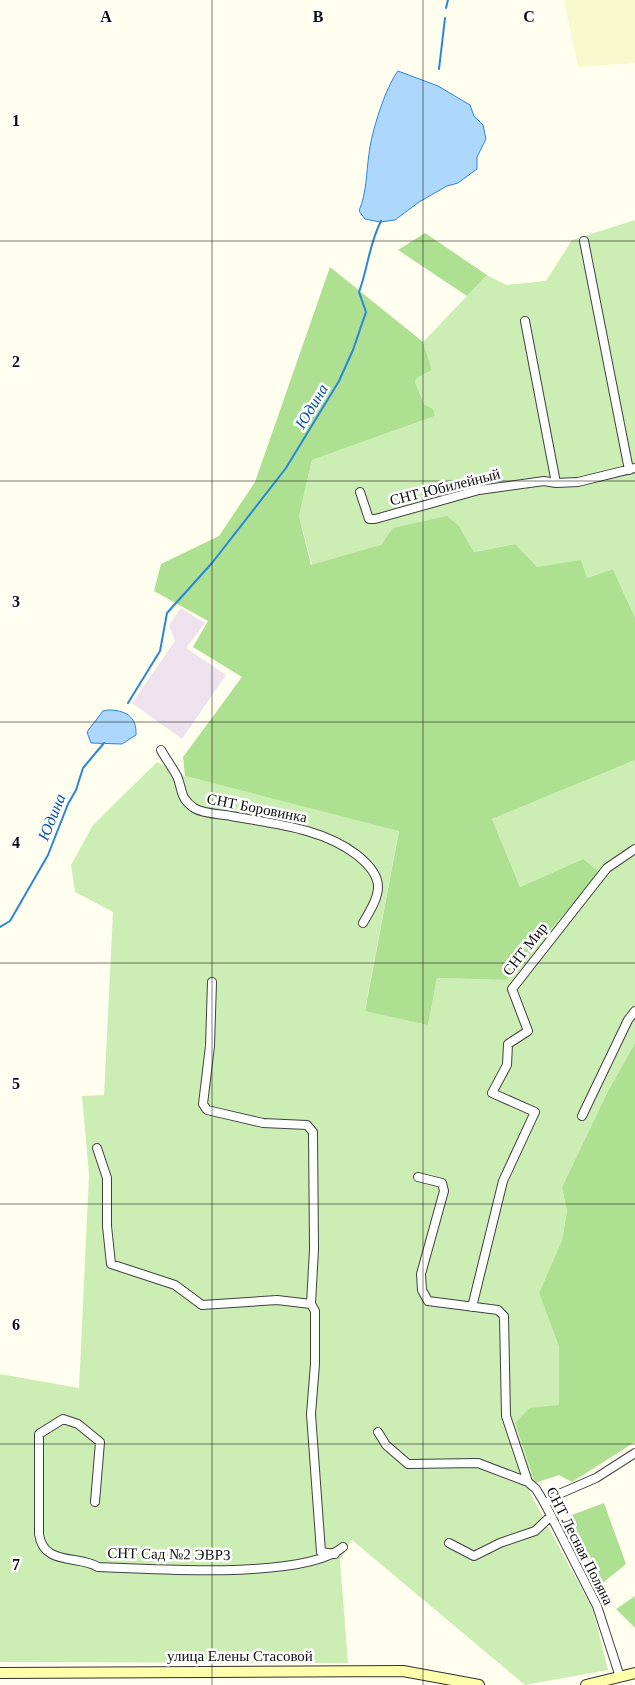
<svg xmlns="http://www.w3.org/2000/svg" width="635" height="1685" font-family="Georgia,serif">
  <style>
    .industrial { fill: #eee2ee }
    .farmland { fill: #f8f9cc }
    .green { fill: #cceeb4 }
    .forest { fill: #ade191 }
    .water { fill: #aed7fd; stroke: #2c84dc }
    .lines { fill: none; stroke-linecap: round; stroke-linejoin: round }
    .stream { stroke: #2c84dc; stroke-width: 2 }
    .minor-casing { stroke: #414141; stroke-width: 10 }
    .secondary-casing { stroke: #303030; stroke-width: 12 }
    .minor { stroke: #fff; stroke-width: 8 }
    .secondary { stroke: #fffeaa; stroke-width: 10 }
    .grid { fill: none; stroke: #0e0e0e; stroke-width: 1; stroke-opacity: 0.55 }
    .labels { text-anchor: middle; stroke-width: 5; stroke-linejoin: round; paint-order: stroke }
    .street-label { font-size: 15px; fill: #0e0e0e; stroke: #fff }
    .water-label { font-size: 16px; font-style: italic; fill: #0955ae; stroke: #fff }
    .grid-label { font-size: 16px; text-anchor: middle; font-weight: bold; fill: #0e0e0e; stroke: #fff; stroke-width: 5; stroke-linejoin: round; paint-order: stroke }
  </style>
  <rect width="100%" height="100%" fill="#fffeef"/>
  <path class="industrial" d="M181,608L205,623L186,648L226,675L182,739L132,703L175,641L169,625Z"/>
  <path class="farmland" d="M564,0H635V63L578,67Z"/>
  <path class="green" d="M635,220V618L613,569L587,578L581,561L537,568L514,544L474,552L459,526L312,565L299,516L312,460L435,416L433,409L424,404L415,382L417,378L432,370L423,342L487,275L506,285L546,281L572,240Z
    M635,760V1043L608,1091L562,1187L567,1211L562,1240L539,1293L559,1347V1406L529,1408L515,1423L535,1483L529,1491L593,1610L608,1670L525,1685L352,1540L340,1560L348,1663L0,1662V1374L79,1388L89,1175L82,1096L104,1095L113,912L75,892L71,865L93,825L157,762L185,776L399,830L365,1010L428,1025L437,978L506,980L583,859L520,887L492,819Z"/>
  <path class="forest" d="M425,233L487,275L467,296L398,250Z
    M330,267L423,342L432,370L417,378L415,382L424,404L433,409L435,416L312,460L299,516L311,565L381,545L393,528L447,516L459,526L474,552L515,544L537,567L581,560L587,578L613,569L635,618V760L492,819L520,887L583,859L600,873L506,980L437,978L428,1025L365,1011L399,831L185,776L183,757L242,677L193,647L208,621L154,591L161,564L219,536L255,482Z
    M635,1043V1442L572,1482L559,1475L535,1483L515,1423L529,1408L559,1405V1347L539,1293L562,1240L567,1211L562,1187L608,1091Z
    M604,1503L626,1564L599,1586L569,1516Z
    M635,1596V1628L616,1609Z"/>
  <path class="water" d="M398,71L438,86L470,105L474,116L483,125L486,139L477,157V169L458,183L447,186L419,202L395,220L380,222L365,219L359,211C367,191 366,174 369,154C371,133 386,86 398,71Z
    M108,710C125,710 137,716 136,735L122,744L91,743L87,732L103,711Z"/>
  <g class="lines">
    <path class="stream" d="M446,8L448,0
      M439,69L445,18
      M128,703L160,651L167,613L212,563L286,468L339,381L353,350L366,312L359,292C368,268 369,244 381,221
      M0,927L10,921L48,855L68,804L76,790L83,768L104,743"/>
    <defs>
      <path id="minor" d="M584,241L629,470
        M525,321L556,483
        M360,492L369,519H375L479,490L544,481L556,483L578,482L635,468
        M161,750C166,759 172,767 177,776C183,790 179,797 194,808C203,814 221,814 231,816C274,824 322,828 357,855C387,879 381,893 363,923
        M212,982L210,1046L203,1104L207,1110L263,1123L307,1125L313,1132L314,1249L311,1304L315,1311V1364L311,1414L321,1552L335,1554
        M582,1116L628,1020L635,1011
        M97,1148L107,1178V1226L111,1264L175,1285L202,1305L277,1300L311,1304
        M418,1177L442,1183L444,1191L421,1274L422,1290L428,1301L498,1310L504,1316L506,1416L528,1482L536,1489L545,1504L597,1606L620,1677
        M472,1307L503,1181L535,1112L492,1093L507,1065L508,1044L528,1031L512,989L607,868L635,849
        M378,1432L386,1445L408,1464L478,1463L528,1482
        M95,1502L100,1442L78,1424L63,1419L39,1434V1534C43,1566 79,1555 98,1567C150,1569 305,1580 343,1547
        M545,1504L559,1494L596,1478L635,1453
        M449,1543L474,1556L500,1543L535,1531L551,1516"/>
      <path id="secondary" d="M0,1673L403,1671L479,1685
        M586,1685L635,1673"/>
    </defs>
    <use href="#minor" class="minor-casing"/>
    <use href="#secondary" class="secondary-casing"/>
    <use href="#minor" class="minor"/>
    <use href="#secondary" class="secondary"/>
  </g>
  <path class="grid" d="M212,0V1685M423,0V1685M0,241H635M0,481H635M0,722H635M0,963H635M0,1204H635M0,1444H635"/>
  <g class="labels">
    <g class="street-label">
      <text transform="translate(445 487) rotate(-14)" y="5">СНТ Юбилейный</text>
      <text transform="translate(257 808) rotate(11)" y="5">СНТ Боровинка</text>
      <text transform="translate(525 949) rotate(-52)" y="5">СНТ Мир</text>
      <text transform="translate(580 1546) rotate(63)" y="5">СНТ Лесная Поляна</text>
      <text transform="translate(169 1554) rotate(1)" y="5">СНТ Сад №2 ЭВРЗ</text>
      <text x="240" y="1661">улица Елены Стасовой</text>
    </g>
    <g class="water-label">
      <text transform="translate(311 406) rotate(-59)" y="6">Юдина</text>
      <text transform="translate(51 817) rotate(-68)" y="6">Юдина</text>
    </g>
  </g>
  <g class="grid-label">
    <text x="106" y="22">A</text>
    <text x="318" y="22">B</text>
    <text x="529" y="22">C</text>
    <text x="16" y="126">1</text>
    <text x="16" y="367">2</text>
    <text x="16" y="607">3</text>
    <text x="16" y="848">4</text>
    <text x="16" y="1089">5</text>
    <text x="16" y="1330">6</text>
    <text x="16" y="1570">7</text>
  </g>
</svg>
